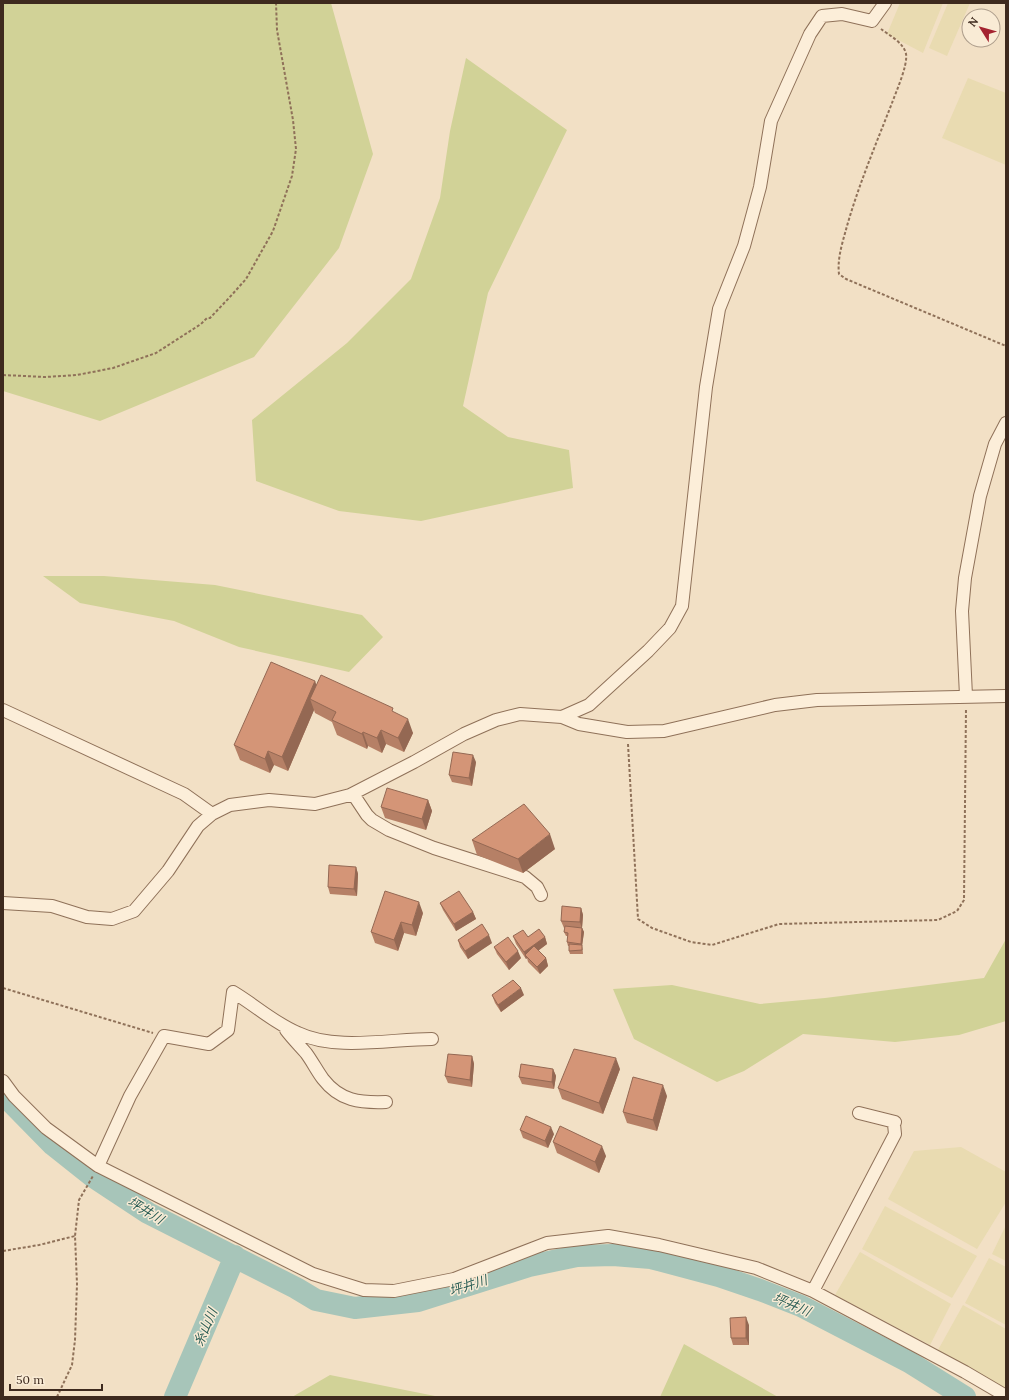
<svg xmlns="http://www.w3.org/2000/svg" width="1009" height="1400" font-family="Lora,'Noto Sans JP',serif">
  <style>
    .farmland { fill: #e9dbb1 }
    .green { fill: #d1d297 }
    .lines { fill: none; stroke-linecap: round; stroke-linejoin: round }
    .river { stroke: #a7c5b9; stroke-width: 22 }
    .minor-casing { stroke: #8f7159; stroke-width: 14 }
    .path { stroke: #8f7159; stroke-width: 2; stroke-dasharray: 3 2; stroke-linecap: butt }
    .minor { stroke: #fceed9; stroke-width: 12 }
    .wall { fill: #b68066 }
    .shaded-wall { fill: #946853 }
    .building { fill: #d49577; stroke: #946853 }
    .labels { text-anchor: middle; stroke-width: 3; stroke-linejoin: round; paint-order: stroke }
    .water-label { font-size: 13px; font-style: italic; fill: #2c5f57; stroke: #f9ebd5 }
  </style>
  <rect width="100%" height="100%" fill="#f2e0c5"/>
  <path class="farmland" d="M900,3H943L923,53L887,34Z
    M948,3H970L947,56L929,48Z
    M968,78L1006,93V165L942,138Z
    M961,1147L1006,1172V1202L977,1249L888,1199L914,1151Z
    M885,1206L977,1256L952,1298L862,1249Z
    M1006,1225V1261L992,1254Z
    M860,1252L951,1304L930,1345L835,1295Z
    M989,1258L1006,1267V1325L965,1303Z
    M963,1305L1006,1329V1389L938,1350Z"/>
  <path class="green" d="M3,3H331L373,154L339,248L254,357L100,421L3,391Z
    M466,58L567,130L488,293L463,406L508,437L569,450L573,488L421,521L339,511L256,481L252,420L347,343L411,279L440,198L450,131Z
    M43,576H104L215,585L362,615L383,637L349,672L239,647L174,621L80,603Z
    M1006,939V1021L959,1035L895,1042L803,1034L744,1071L717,1082L634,1039L613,989L672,985L760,1004L825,998L984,978Z
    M684,1344L778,1397H660Z
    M330,1375L440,1397H292Z"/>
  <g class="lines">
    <path class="river" d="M3,1094L53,1145L92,1176L148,1213L296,1288L316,1300L355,1308L418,1301L529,1266L577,1256L613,1255L651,1258L719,1276L760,1290L801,1306L909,1362L965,1397
      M175,1397L235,1256"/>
    <defs>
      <path id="minor" d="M966,696L962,611L965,578L980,496L995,444L1006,423
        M3,710L184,794L212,814
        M562,717L589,705L648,651L670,628L682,606L706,387L719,309L744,246L760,187L771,121L810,34L822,16L842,14L872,21L885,3
        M353,794L367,815L372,820L389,830L434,848L525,877L537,887L541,895
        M3,903L52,906L87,917L112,919L134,911L168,871L198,826L212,814L230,805L269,800L315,804L350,795L414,762L464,734L496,720L520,714L562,717L579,724L627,732L664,731L775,705L817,700L1006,696
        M286,1030C292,1038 299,1045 306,1053C312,1061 317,1071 323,1079C340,1101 360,1103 386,1102
        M3,1081L14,1096L46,1128L98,1166L313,1274L364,1290L394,1291L454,1279L547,1243L608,1236L659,1245L756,1268L813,1291L965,1372L1006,1396
        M98,1166L130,1096L164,1036L209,1044L228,1030L233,992C255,1005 274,1023 298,1033C335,1051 391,1039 432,1039
        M813,1291L895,1134L894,1124L895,1122L859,1113"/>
    </defs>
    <use href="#minor" class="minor-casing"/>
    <path class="path" d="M881,29C889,35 904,43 906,54C908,65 896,92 892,103C876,144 859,184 847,226C843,241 837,258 839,274L846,279L1006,346
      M3,375L45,377L77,375L113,368L156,353L201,324L207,318H210L229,298L246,279L273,231L292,176L296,149L293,120L277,30L276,3
      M628,744L638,919L652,928L691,942L712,945L779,924L938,920L957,911L964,900L966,708
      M3,988L153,1033
      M3,1251L39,1245L75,1236
      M57,1397L72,1365L75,1340L77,1284L75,1236L79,1200L93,1176"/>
    <use href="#minor" class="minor"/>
  </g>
  <path class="wall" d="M315,681L316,685L395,713L413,733L404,752L386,744L382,753L368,746L367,749L337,735L332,722L315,713L314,710L288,771L274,765L270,773L240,760L234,745Z
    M476,762L472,786L452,782L449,775Z
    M428,800L432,811L426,830L385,818L381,807Z
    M472,840L555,849L523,873L477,855Z
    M356,867L358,874L357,896L330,894L328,887Z
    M440,903L473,912L476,919L456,931L443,910Z
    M581,908L583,915L582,928L584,932L582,946L583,954H570L569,951V946H568L567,942L568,936H566L564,932L565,928H564L561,921Z
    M423,913L416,936L404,933L398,951L375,943L371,932Z
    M513,936L545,937L547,944L538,951L546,958L548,966L540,974L528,962L527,958L526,959L516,944Z
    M458,940L492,943L468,959L460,947Z
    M494,947L521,958L509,970L497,954Z
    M492,995H524L501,1012L495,1003Z
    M472,1056L474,1064L472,1087L448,1083L445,1076Z
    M553,1069L556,1076L554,1089L522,1084L519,1077Z
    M620,1069L603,1114L562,1099L558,1088Z
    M667,1096L657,1131L627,1123L623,1112Z
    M520,1130L554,1134L548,1148L523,1138Z
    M553,1142L606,1156L599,1173L557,1153Z
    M749,1325V1345H733L731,1338Z"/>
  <path class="shaded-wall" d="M315,681L320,696L310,699L314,710L288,771L282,757Z
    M408,719L413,733L404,752L398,738Z
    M381,730L386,744L382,753L377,738Z
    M363,732L368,746L367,749L362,734Z
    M268,751L274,765L270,773L265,759Z
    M473,755L476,762L472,786L469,778Z
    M428,800L432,811L426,830L422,819Z
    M550,834L555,849L523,873L518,859Z
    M356,867L358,874L357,896L354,889Z
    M419,902L423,913L416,936L412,925Z
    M581,908L583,915L582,928L584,932L582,946L583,954L581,944L582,929L580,922Z
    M473,912L476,919L456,931L454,924Z
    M401,922L404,933L398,951L394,940Z
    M489,935L492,943L468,959L465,951Z
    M545,937L547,944L528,958L525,955L527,958L526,959L524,952Z
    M518,951L521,958L509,970L506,962Z
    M546,958L548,966L540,974L537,967Z
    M521,988L524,995L501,1012L498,1005Z
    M472,1056L474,1064L472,1087L470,1080Z
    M616,1058L620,1069L603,1114L599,1103Z
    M553,1069L556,1076L554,1089L552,1082Z
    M663,1085L667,1096L657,1131L653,1120Z
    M551,1127L554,1134L548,1148L545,1141Z
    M602,1146L606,1156L599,1173L595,1162Z
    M746,1317L749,1325V1345L746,1338Z"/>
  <path class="building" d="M271,662L315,681L282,757L268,751L265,759L234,745Z
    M321,675L393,708L392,711L408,719L398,738L381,730L377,738L363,732L362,734L332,720L336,712L310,699Z
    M453,752L473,755L469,778L449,775Z
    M387,788L428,800L422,819L381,807Z
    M524,804L550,834L518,859L472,840Z
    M329,865L356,867L354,889L328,887Z
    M385,891L419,902L412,925L401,922L394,940L371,932Z
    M459,891L473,912L454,924L440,903Z
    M562,906L581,908L580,922L561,921Z
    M482,924L489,935L465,951L458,940Z
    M565,926L582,928L581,944L567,942L568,933L564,932Z
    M539,929L545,937L524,952L513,936L523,930L528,937Z
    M508,937L518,951L506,962L494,947Z
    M569,944L582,945V950L569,951Z
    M534,946L546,958L537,967L525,955Z
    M513,980L521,988L498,1005L492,995Z
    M574,1049L616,1058L599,1103L558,1088Z
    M448,1054L472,1056L470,1080L445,1076Z
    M521,1064L553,1069L552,1082L519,1077Z
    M633,1077L663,1085L653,1120L623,1112Z
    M526,1116L551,1127L545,1141L520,1130Z
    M560,1126L602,1146L595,1162L553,1142Z
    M746,1317V1338H731L730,1318Z"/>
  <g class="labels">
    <g class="water-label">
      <text transform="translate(146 1210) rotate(31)" y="5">坪井川</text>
      <text transform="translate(468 1285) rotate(-18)" y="5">坪井川</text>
      <text transform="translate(792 1304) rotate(23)" y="5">坪井川</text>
      <text transform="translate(205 1327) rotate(-67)" y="5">糸山川</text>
    </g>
  </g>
  <rect width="1009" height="1400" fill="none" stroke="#3e2a1e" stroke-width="8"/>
  <g transform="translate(981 28) rotate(307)"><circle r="19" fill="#f9ebd5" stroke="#ae9e8c"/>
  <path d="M0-3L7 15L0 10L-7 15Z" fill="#a42330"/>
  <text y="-6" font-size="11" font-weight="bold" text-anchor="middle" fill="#3e2a1e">N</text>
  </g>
  <path d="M10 1384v6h92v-6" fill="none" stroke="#3e2a1e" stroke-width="2"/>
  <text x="16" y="1384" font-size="12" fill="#3e2a1e" stroke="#f9ebd5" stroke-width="3" paint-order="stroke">50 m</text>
</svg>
